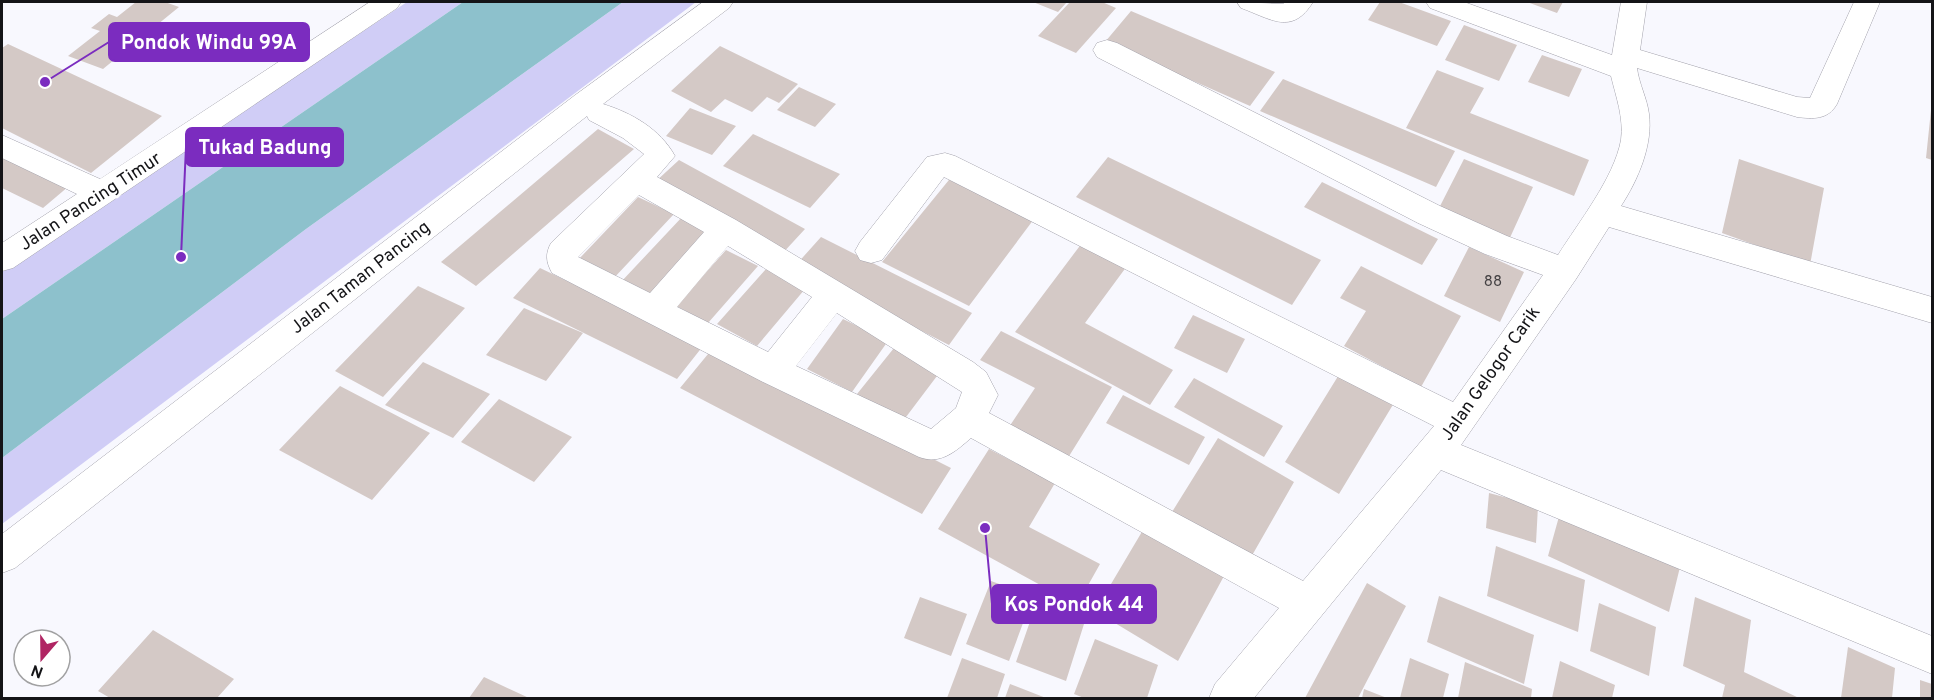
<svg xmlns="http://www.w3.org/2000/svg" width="1934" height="700" font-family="Overpass,sans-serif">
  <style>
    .green { fill: #d0cdf6 }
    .water { fill: #8dc1cc }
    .building { fill: #d4c9c6 }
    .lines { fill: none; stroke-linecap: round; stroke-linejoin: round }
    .minor-casing { stroke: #a3a2ac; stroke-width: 1 }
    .minor { fill: #fff; fill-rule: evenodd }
    .labels { text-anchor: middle; stroke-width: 6; stroke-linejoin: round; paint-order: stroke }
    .number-label { font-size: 15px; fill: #444143 }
    .street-label { font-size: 18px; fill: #141417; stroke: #fff }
    .leader { fill: none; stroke: #7b2cbf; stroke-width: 2 }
    .callout-dot { fill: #7b2cbf; stroke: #fff; stroke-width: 2 }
    .callout { fill: #7b2cbf; stroke: #7b2cbf; stroke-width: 2 }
    .callout-label { font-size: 20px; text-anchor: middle; font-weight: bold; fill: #fff }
  </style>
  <rect width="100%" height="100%" fill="#f8f8fe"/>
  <path class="green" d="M407,2H463L2,319V272Z
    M623,2H696L2,524V458L306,229Z"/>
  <path class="water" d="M463,2H623L306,229L2,458V319Z"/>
  <path class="building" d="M136,2H165L179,7L103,69L68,56L100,31L91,28L109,14L117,17Z
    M1033,2H1067L1058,12Z
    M1070,2H1102L1116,8L1076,53L1038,36Z
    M1380,2H1399L1451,21L1437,46L1368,20Z
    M1527,2H1563L1557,13Z
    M1131,11L1275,72L1250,106L1105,42Z
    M1464,25L1517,45L1499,81L1445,60Z
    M8,44L162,116L91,173L2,128V48Z
    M720,46L798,84L779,103L767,97L752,112L725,99L711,112L671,91Z
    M1542,55L1582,69L1569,97L1528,82Z
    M1437,70L1484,88L1470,113L1589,160L1574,196L1406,128Z
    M1283,79L1455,151L1436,187L1260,111Z
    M799,87L836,104L815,127L777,110Z
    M690,108L736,126L712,155L666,136Z
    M1931,110H1932V160L1926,158Z
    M598,129L634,149L476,286L441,262Z
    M753,134L840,174L810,208L723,166Z
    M2,155L69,186L43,208L2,188Z
    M1108,157L1321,260L1292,305L1076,197Z
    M1464,159L1533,187L1508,242L1437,212Z
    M1739,159L1824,188L1810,265L1722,233Z
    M679,160L805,229L781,255L654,183Z
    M953,175L1037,215L969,306L882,262Z
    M1322,182L1438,239L1422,265L1304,207Z
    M638,197L674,214L613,279L578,260Z
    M683,216L717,234L656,302L620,283Z
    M821,237L972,313L949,345L795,266Z
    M1082,243L1127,266L1085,323L1173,370L1150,405L1015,332Z
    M1469,247L1524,272L1500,322L1444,296Z
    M726,250L758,266L708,323L676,306Z
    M1361,266L1461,316L1421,387L1344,346L1366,311L1340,298Z
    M540,268L703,346L677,379L513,298Z
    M766,269L805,289L757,346L717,324Z
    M418,286L465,308L383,397L335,371Z
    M524,308L583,333L546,381L486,355Z
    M1193,315L1245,339L1227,373L1174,348Z
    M843,319L888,341L852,392L807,369Z
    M1001,331L1112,387L1066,461L1007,430L1035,388L980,360Z
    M898,343L943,368L903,421L857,394Z
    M713,348L951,468L922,514L680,388Z
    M423,362L490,394L453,438L385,405Z
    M1340,373L1394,403L1339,494L1285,462Z
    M1194,378L1283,426L1264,457L1174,407Z
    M340,386L430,433L372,500L279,450Z
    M1123,395L1205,437L1189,465L1106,423Z
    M499,399L572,437L534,482L461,442Z
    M1218,438L1294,482L1250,559L1172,512Z
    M989,449L1055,483L1029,527L1100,564L1077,605L938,529Z
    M1489,493L1538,506L1536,543L1486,528Z
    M1560,513L1680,567L1669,612L1548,556Z
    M1143,530L1224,576L1178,661L1095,611Z
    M1496,546L1585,580L1578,632L1487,596Z
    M991,581L1033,596L1009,661L966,644Z
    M1367,583L1406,606L1358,698H1305Z
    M1439,596L1534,635L1524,684L1427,642Z
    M920,597L967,614L951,656L904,638Z
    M1695,597L1751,620L1744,672L1799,698H1722L1725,685L1683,666Z
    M1599,603L1656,627L1649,676L1590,651Z
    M1035,607L1084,624L1066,681L1016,662Z
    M153,630L234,679L217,698H110L98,691Z
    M1095,639L1158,665L1147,698H1084L1074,694Z
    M1848,647L1895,668L1892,698H1841Z
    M962,658L1005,674L997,698H947Z
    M1410,658L1449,674L1443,698H1400Z
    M1560,661L1615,685L1612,698H1552Z
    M1465,662L1532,689L1531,698H1458Z
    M484,677L529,698H469Z
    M1920,680L1932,684V698H1920Z
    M1010,684L1046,698H1005Z
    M1364,689L1387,698H1362Z"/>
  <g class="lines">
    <defs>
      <path id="minor" d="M370,2H401L397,8L13,268L2,271V243L77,194L2,158V135L100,179Z
        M703,2H733L729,8L603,104C632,113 660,129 675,156L657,177L736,220L973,362L986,372L998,395L989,413L1303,581L1434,426L944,177L882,260L871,263L860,260L855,251L860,242L927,157L945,153L955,156L1453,402L1543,275L1485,254L1418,223L1097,57L1093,50L1097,43L1107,40L1117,43L1440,206L1507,236L1558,255C1578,223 1614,178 1621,140C1624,118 1616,97 1611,76L1430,8L1426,2H1464L1612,55L1621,2H1647L1640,50L1797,97L1810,98L1854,2H1880L1837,104C1828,120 1813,119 1797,117L1637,68C1639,84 1647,98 1649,114C1653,145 1638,180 1621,206L1932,297V323L1609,227L1576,279L1461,445L1932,636V674L1441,470L1254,698H1209L1215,684L1279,608L971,438C955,452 940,465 919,457L761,381L552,273C546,262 545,254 551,243L644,154L623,138L589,120L587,116L15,568L2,573V534L574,96ZM639,195L704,232L650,293L578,257ZM728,246L812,297L768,352L677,307ZM837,313L962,392L956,408L931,429L796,366Z
        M1237,2L1283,4L1285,2H1313C1292,36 1271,19 1241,8Z"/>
    </defs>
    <use href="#minor" class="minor-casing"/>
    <use href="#minor" class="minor"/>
  </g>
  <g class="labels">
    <g class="number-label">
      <text x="1493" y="286">88</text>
    </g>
    <g class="street-label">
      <text transform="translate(90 201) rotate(-33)" y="6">Jalan Pancing Timur</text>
      <text transform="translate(360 277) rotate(-38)" y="6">Jalan Taman Pancing</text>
      <text transform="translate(1490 373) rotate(-55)" y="6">Jalan Gelogor Carik</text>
    </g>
  </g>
  <path class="leader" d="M45 82L109 42M181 257L186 147M985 528L992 604"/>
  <g class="callout-dot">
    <circle cx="45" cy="82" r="6"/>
    <circle cx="181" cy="257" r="6"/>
    <circle cx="985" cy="528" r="6"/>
  </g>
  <g class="callout">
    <rect x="109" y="23" width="200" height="38" rx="6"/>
    <rect x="186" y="128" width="157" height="38" rx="6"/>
    <rect x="992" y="585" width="164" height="38" rx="6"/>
  </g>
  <g class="callout-label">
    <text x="209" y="49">Pondok Windu 99A</text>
    <text x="265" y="154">Tukad Badung</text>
    <text x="1074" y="611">Kos Pondok 44</text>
  </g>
  <rect width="1934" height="700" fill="none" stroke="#141417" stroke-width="6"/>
  <g transform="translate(42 658) rotate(200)"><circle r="28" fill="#ffffff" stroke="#a1a1a2" stroke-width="1.5"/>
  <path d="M0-4.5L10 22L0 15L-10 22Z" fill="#b02563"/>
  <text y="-9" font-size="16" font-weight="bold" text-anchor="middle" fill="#141417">N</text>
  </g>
</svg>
